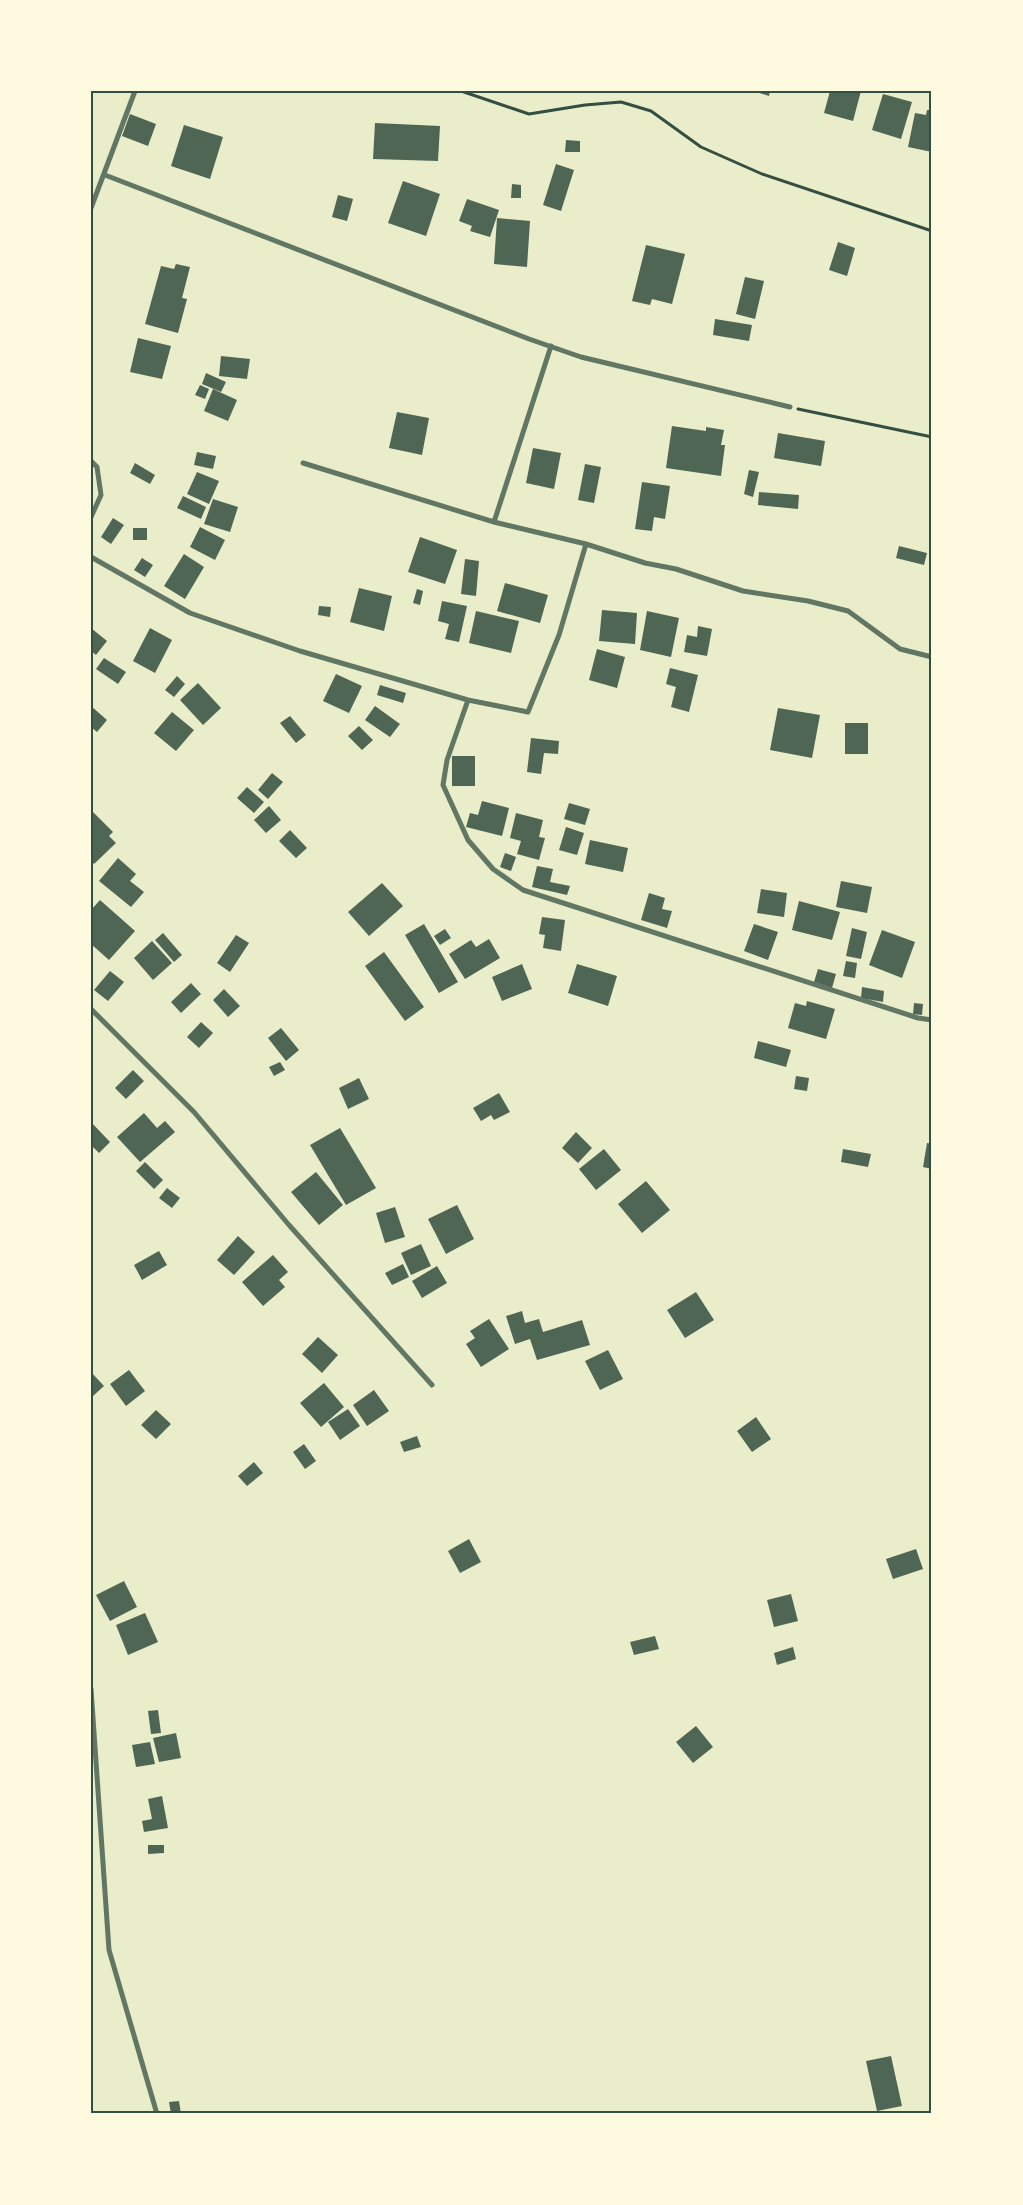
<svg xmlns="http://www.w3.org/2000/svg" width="1023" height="2205" font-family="Commissioner,sans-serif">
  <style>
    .building { fill: #4f6655 }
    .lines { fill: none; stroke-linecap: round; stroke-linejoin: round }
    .path { stroke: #344e41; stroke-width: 3 }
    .minor { stroke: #617663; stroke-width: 5 }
    .neatline { fill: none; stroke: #344e41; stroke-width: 2 }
  </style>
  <rect width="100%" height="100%" fill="#e9edc9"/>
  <path class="building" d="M753,91H770L769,96Z
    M830,91H861L853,121L824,113Z
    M883,94L912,102L901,139L872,130Z
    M927,110H932V152L908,147L915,113L926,115Z
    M130,114L156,124L148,146L122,136Z
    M375,123L440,126L438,161L373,159Z
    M184,125L223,137L210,179L171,166Z
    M566,140L580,141V152H565Z
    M556,164L574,170L561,211L543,205Z
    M403,181L440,194L426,236L388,223Z
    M512,184L521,185V198H511Z
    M338,195L353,199L347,221L332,217Z
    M467,199L499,210L490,237L470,231L472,226L459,221Z
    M497,218L530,221L527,267L494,264Z
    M838,242L855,248L847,276L829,270Z
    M646,245L685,254L672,304L652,299L650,305L632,301Z
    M176,264L190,267L182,298L187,299L178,333L145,324L161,266L174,269Z
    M745,277L764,281L755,319L736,314Z
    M715,319L752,325L749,341L713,335Z
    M138,338L171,346L162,379L130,372Z
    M221,356L250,359L247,379L219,376Z
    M206,373L226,382L221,392L202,384Z
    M200,385L209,389L205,399L195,395Z
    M213,389L237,400L228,421L204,411Z
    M397,412L429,418L422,455L389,448Z
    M672,426L706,431V427L724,430L721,445H725L721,476L666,468Z
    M778,433L825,441L821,466L774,458Z
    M533,448L561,453L554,489L526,483Z
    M197,452L216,456L213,469L194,465Z
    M135,463L155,475L150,484L130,473Z
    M585,464L601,467L594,503L578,500Z
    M749,470L759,472L753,497L744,494Z
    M197,472L219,481L209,504L187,494Z
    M642,482L670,486L665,519L654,517L652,531L635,529Z
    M759,492L799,495L798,509L758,505Z
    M183,496L206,507L201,519L177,508Z
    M213,499L238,507L230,532L204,524Z
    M113,518L124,525L111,544L101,537Z
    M200,527L225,540L215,560L190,547Z
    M133,528H147V540H133Z
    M420,537L457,550L445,584L408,572Z
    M899,546L927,553L924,565L896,558Z
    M184,554L204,567L185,599L164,586Z
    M142,558L153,565L145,577L134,570Z
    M465,559L479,561L476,596L461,594Z
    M505,583L548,595L540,623L497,611Z
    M359,588L392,596L384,631L350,622Z
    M417,589L423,591L420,605L413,603Z
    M442,601L467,606L459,642L445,639L449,624L438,621Z
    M319,606L331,607L330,617L318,615Z
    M602,610L637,613L635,644L599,641Z
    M476,611L519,621L511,653L469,643Z
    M647,611L679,618L671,657L640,650Z
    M698,626L712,629L707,656L684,652L687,635L697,637Z
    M91,628L107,641L96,655L91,651Z
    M150,628L172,640L155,673L133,661Z
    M597,649L625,657L617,688L589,680Z
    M104,658L126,672L118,684L96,669Z
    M670,668L698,675L689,712L671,707L676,687L666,684Z
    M336,674L362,686L349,713L323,701Z
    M177,676L185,684L174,697L165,690Z
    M198,683L221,708L203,725L180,700Z
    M380,685L406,693L403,703L377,695Z
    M91,706L107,720L97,732L91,727Z
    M375,706L400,724L390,737L365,720Z
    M778,708L820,715L812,758L770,750Z
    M172,712L194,730L176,751L154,733Z
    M290,716L306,735L296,743L280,723Z
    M845,723H868V754H845Z
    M359,726L373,740L362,750L348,736Z
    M531,738L559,741L558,754L544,753L541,774L527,772Z
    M452,756H475V786H452Z
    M272,773L283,782L268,799L258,790Z
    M247,787L264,802L254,813L237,798Z
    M482,801L509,808L502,836L466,827L470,813L478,815Z
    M569,803L590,809L585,825L564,819Z
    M269,806L281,820L266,833L254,820Z
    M93,812L113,832L109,836L116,843L94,864L91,861Z
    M516,813L543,820L539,837L545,838L539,860L517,854L521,841L510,838Z
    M566,827L584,833L577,855L559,850Z
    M290,830L307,848L296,858L279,841Z
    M590,840L628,848L623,872L585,864Z
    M505,853L516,857L511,871L500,867Z
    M118,858L136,874L130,881L144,892L131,907L99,881Z
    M537,866L553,869L550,882L570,886L567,895L532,887Z
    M841,881L872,887L867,913L836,907Z
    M382,883L403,906L369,936L348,912Z
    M761,889L787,893L784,917L757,913Z
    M649,893L665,898L662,909L672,911L667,928L641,920Z
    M100,900L135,931L109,960L91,944V910Z
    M799,901L840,912L832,940L792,930Z
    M542,917L565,920L561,951L543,948L545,935L539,934Z
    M424,924L458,982L439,993L405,935Z
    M754,924L778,932L768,960L744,951Z
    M852,928L867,932L861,959L846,956Z
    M445,929L451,938L440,945L434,936Z
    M882,930L915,942L902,978L869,965Z
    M163,933L182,955L174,962L155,940Z
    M236,935L249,943L230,972L217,963Z
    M489,939L500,958L465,979L449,954L471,940L476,947Z
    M152,941L172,963L153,980L134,958Z
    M384,952L424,1007L405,1021L365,966Z
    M846,961L857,963L855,978L843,976Z
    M522,964L532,989L502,1001L492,977Z
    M577,964L617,976L608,1006L568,993Z
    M818,969L836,974L832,988L814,982Z
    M110,971L124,982L108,1001L94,990Z
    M191,983L201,994L181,1013L171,1002Z
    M862,987L884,991L883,1002L861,998Z
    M224,989L240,1006L228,1017L213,1000Z
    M807,1001L835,1009L826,1039L788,1028L795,1003L806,1006Z
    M914,1003L923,1004L922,1015L913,1014Z
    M201,1022L213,1033L199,1048L187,1037Z
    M281,1028L299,1050L286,1061L268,1038Z
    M758,1041L791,1050L786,1067L754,1058Z
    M280,1062L285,1070L274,1076L269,1067Z
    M133,1070L144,1081L126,1099L115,1088Z
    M796,1076L809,1078L807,1091L794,1089Z
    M359,1078L369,1099L348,1109L339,1088Z
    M499,1093L510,1112L494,1120L491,1115L481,1121L473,1108Z
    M144,1113L157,1128L165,1121L175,1132L140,1162L117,1137Z
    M91,1122L110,1142L99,1153L91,1145Z
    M340,1128L376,1188L346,1205L310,1145Z
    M576,1132L592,1148L578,1163L562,1148Z
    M927,1143L932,1144V1169L923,1167Z
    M604,1149L621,1170L596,1190L579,1169Z
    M843,1149L871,1154L868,1167L841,1162Z
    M145,1162L163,1180L154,1189L136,1171Z
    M316,1172L343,1205L319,1225L291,1192Z
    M646,1181L670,1210L642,1233L618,1204Z
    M167,1188L180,1198L172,1208L159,1198Z
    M457,1205L474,1239L446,1254L428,1219Z
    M395,1207L405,1237L385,1243L376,1213Z
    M238,1236L255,1252L234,1275L217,1260Z
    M421,1244L431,1266L411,1275L401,1253Z
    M159,1251L167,1265L142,1280L134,1265Z
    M273,1255L288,1272L279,1280L285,1287L263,1306L242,1282Z
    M403,1264L409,1277L392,1285L385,1273Z
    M437,1266L447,1283L422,1298L412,1281Z
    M696,1292L714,1320L685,1338L667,1310Z
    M522,1311L525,1323L539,1319L543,1332L582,1320L590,1345L537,1360L530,1339L515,1344L506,1316Z
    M489,1319L509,1349L481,1367L466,1344L475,1338L470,1331Z
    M318,1337L338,1355L322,1373L302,1354Z
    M608,1350L623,1379L600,1390L585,1361Z
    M129,1370L145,1391L126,1406L110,1384Z
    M91,1372L104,1386L93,1396L91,1394Z
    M324,1383L344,1407L321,1427L300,1403Z
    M374,1390L389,1411L367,1426L353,1405Z
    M348,1409L360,1426L340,1440L328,1422Z
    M156,1410L171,1424L156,1439L141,1425Z
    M756,1417L771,1439L752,1452L737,1431Z
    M417,1436L421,1447L404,1452L400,1442Z
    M304,1444L316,1461L305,1469L293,1452Z
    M254,1462L263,1473L247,1486L238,1476Z
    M469,1539L481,1562L460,1573L448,1551Z
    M916,1549L923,1569L893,1579L886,1559Z
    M124,1581L137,1607L110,1621L96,1595Z
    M791,1594L798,1621L774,1627L767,1600Z
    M145,1613L158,1642L128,1655L116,1625Z
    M655,1636L659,1649L634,1655L630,1642Z
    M793,1647L796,1659L777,1665L774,1653Z
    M158,1710L161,1733L151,1734L148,1711Z
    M696,1726L713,1747L693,1763L676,1742Z
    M176,1733L181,1758L159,1762L153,1738Z
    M150,1742L155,1764L136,1767L132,1745Z
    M162,1796L168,1828L144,1832L142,1821L152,1819L148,1799Z
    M148,1845H164V1853L148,1854Z
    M891,2056L902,2106L877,2111L866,2061Z
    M179,2101L181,2114H171L169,2102Z"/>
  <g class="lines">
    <path class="path" d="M461,91L529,114L585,105L621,102L651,111L701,147L762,174L932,231
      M798,409L932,437"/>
    <path class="minor" d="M105,175L529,339L581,357L790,407
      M91,208L135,91
      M91,461L97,467L101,495L91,517
      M303,463L494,522
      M586,544L645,563L676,569L743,591L808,601L848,611L900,649L932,657
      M91,557L190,613L300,651L468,700L528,712L559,635L586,544L494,522L551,346
      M468,700L447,760L443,785L468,840L493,869L523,890L918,1018L932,1020
      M91,1009L194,1112L289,1225L432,1385
      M91,1689L109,1950L157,2114"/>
  </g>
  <rect width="1023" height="2205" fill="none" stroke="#fefae0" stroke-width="185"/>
  <rect x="92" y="92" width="838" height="2020" class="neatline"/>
</svg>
